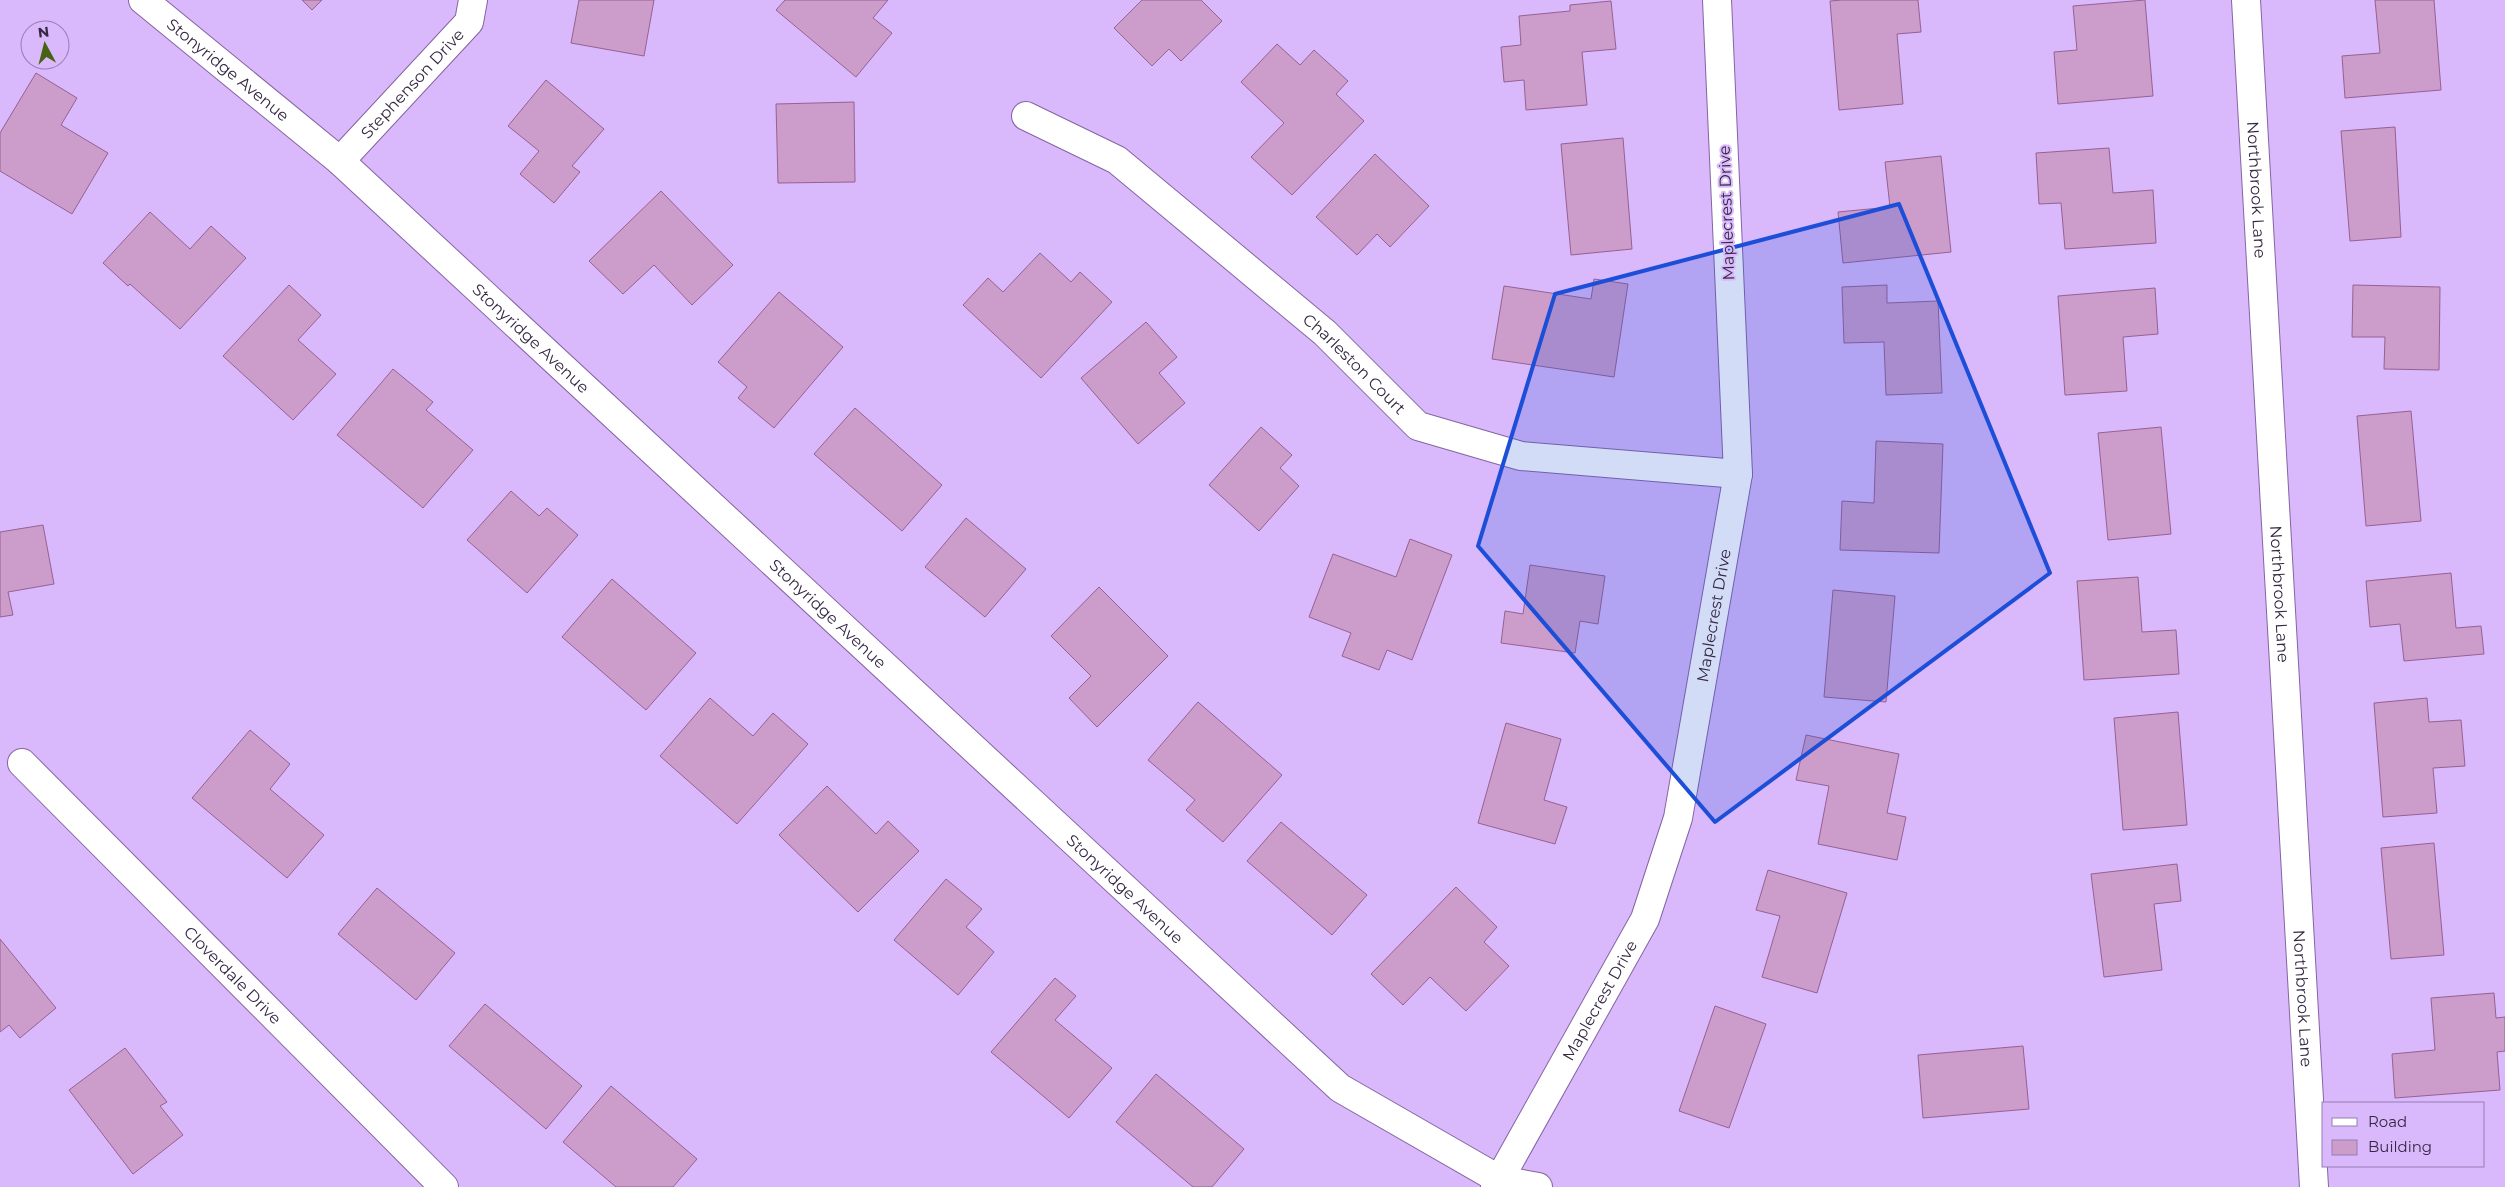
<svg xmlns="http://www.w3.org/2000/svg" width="2505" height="1187" font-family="Montserrat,sans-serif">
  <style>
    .building { fill: #cc9ccb; stroke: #956194 }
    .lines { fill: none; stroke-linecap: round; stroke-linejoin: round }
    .street-casing { stroke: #8465a2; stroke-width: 30 }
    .street { stroke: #fff; stroke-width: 28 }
    .marked { fill: #1d4ed8; fill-opacity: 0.2; stroke: #1d4ed8; stroke-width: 4; stroke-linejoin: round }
    .labels { text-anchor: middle; stroke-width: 4; stroke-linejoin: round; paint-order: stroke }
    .street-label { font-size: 16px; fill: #352842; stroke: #d9b8fb }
  </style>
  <rect width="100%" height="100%" fill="#d9b8fb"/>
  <path class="building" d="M302,0H322L312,10Z
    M579,0H654L644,56L571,43Z
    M785,0H888L873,18L892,33L856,77L776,10Z
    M1142,0H1201L1222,21L1181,61L1169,49L1152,66L1114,28Z
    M1842,0H1918L1921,32L1897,34L1903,104L1839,110L1830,1Z
    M2145,0L2153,96L2058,104L2054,52L2077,50L2073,6Z
    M2375,0H2434L2441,90L2345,98L2342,56L2380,53Z
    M1611,1L1616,49L1582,52L1587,105L1526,110L1524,80L1504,82L1501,47L1521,45L1519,16L1570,11V5Z
    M1277,44L1300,65L1314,50L1348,81L1336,94L1364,121L1292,195L1251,157L1284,123L1241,82Z
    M36,73L77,98L61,125L108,153L72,214L0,171V133Z
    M546,80L604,129L572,166L580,172L554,203L520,174L539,151L508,126Z
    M854,102L855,182L778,183L776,104Z
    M2395,127L2401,237L2350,241L2341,131Z
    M1623,138L1632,249L1571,255L1561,144Z
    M2109,148L2113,193L2153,190L2156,243L2065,249L2061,203L2039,204L2036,153Z
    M1375,154L1429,206L1390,247L1377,234L1357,255L1316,217Z
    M1941,156L1951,252L1843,263L1838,212L1890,207L1885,162Z
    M661,191L733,265L692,305L654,265L623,294L589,261Z
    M150,212L190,249L211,226L246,258L180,329L130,284L128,286L103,263Z
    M1040,253L1071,282L1080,272L1112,302L1041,378L963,305L988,278L1003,292Z
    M1594,279L1628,284L1614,377L1492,359L1504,286L1591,299Z
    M289,285L321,315L298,340L336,374L293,420L223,356Z
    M1887,285V303L1938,301L1942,393L1886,395L1884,342L1844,343L1842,287Z
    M2353,285L2440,287L2439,370L2384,369L2385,337H2352Z
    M2155,288L2158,334L2123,337L2127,391L2065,395L2058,296Z
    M779,292L843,347L774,428L738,398L747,387L718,362Z
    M1146,322L1177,357L1159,373L1185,403L1138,444L1081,378Z
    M393,369L433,402L426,410L473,450L423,508L337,435Z
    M855,408L942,485L902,531L814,454Z
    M2411,411L2421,521L2366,526L2357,416Z
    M1261,427L1292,455L1280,468L1299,486L1259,531L1209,485Z
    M2161,427L2171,534L2108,540L2098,433Z
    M1876,441L1943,444L1939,553L1840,550L1842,501L1874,503Z
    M511,491L539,516L547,508L578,535L527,593L467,540Z
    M966,518L1026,569L985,617L925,567Z
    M43,525L54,584L8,592L13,615L0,617V532Z
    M1410,539L1452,555L1412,660L1387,650L1379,670L1342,656L1351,633L1309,617L1333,554L1396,577Z
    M1530,565L1605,576L1598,624L1580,621L1575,653L1501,643L1505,611L1523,614Z
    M2451,573L2456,628L2481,626L2484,654L2404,661L2400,624L2370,627L2366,581Z
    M2138,577L2142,632L2176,630L2179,674L2084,680L2077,581Z
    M612,579L696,653L646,710L562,637Z
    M1099,587L1168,656L1097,727L1069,698L1091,676L1051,636Z
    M1833,590L1895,596L1886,702L1824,697Z
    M710,698L753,736L773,713L808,744L737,824L660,756Z
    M2427,698L2429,722L2461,720L2465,766L2433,768L2437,813L2383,817L2374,703Z
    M1198,702L1282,775L1223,842L1186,810L1195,800L1148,760Z
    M2178,712L2187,825L2123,830L2114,718Z
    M1506,723L1561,739L1544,800L1567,807L1555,844L1478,823Z
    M250,730L290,764L270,789L324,835L287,878L192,798Z
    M1806,735L1899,754L1887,813L1906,817L1897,860L1818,844L1829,786L1796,780Z
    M827,786L876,834L888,821L919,851L858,912L779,835Z
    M1281,822L1367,895L1332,935L1247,861Z
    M2434,843L2444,955L2391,959L2381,848Z
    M2177,864L2181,901L2154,904L2162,970L2104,977L2091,874Z
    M1768,870L1847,893L1817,993L1762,977L1780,916L1756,910Z
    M946,879L982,909L966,927L994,952L958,995L894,940Z
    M1456,887L1497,927L1484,942L1509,966L1466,1011L1430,977L1403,1005L1371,974Z
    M377,888L455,953L416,1000L338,934Z
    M0,939L56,1008L20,1038L9,1025L0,1032Z
    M1055,978L1076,996L1055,1020L1112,1068L1069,1118L991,1052Z
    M2494,993L2496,1018L2505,1017V1051L2497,1052L2500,1090L2395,1098L2392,1054L2435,1050L2431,998Z
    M485,1004L582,1086L546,1129L449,1046Z
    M1715,1006L1766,1024L1729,1128L1679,1111Z
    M2023,1046L2029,1109L1923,1118L1918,1055Z
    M125,1048L167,1102L160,1106L183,1135L133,1174L69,1090Z
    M1156,1074L1244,1149L1212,1187H1193L1116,1122Z
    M611,1086L697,1159L673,1187H616L563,1142Z"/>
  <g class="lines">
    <defs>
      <g id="street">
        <path id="s1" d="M143,0L340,161L1340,1088L1500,1180L1538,1187"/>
        <path id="s2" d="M2246,0L2314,1187"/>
        <path id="s3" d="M1026,116L1117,160L1325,333L1418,426L1521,456L1738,474"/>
        <path id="s4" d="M340,161L469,22L473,0"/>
        <path id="s5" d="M22,763L444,1187"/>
        <path id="s6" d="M1495,1187L1645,919L1678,818L1738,474L1717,0"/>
      </g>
    </defs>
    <use href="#street" class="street-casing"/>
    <use href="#street" class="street"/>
  </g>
  <path class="marked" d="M1899,204L2050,573L1715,822L1478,546L1555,294Z"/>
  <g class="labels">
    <g class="street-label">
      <text dy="6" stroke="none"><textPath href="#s1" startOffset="110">Stonyridge Avenue</textPath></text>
      <text dy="6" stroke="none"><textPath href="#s4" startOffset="106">Stephenson Drive</textPath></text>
      <text dy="6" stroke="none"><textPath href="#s2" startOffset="190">Northbrook Lane</textPath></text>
      <text transform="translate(1726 213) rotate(-92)" y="6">Maplecrest Drive</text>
      <text dy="6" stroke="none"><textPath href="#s1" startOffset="515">Stonyridge Avenue</textPath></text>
      <text dy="6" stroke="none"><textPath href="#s3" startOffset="414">Charleston Court</textPath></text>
      <text dy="6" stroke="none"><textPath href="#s2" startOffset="595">Northbrook Lane</textPath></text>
      <text dy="6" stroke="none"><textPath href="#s1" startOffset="920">Stonyridge Avenue</textPath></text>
      <text dy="6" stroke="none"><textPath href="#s6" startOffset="619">Maplecrest Drive</textPath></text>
      <text dy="6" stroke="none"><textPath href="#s1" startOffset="1325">Stonyridge Avenue</textPath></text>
      <text dy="6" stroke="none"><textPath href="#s5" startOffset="299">Cloverdale Drive</textPath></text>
      <text dy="6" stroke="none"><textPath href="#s2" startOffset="1000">Northbrook Lane</textPath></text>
      <text dy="6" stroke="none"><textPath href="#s6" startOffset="214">Maplecrest Drive</textPath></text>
    </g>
  </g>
  <rect x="2322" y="1102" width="162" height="65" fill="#d9b8fb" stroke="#977eb1"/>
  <rect x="2332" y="1118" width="25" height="8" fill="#ffffff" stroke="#977eb1"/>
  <text x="2368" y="1127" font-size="15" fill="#352842">Road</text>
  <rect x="2332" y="1140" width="25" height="15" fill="#cc9ccb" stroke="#977eb1"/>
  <text x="2368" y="1152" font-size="15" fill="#352842">Building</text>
  <g transform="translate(45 45) rotate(353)"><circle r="24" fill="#d9b8fb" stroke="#977eb1"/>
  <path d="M0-4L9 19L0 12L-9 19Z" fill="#476213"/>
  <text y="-8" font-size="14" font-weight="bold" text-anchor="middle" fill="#352842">N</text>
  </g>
</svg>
